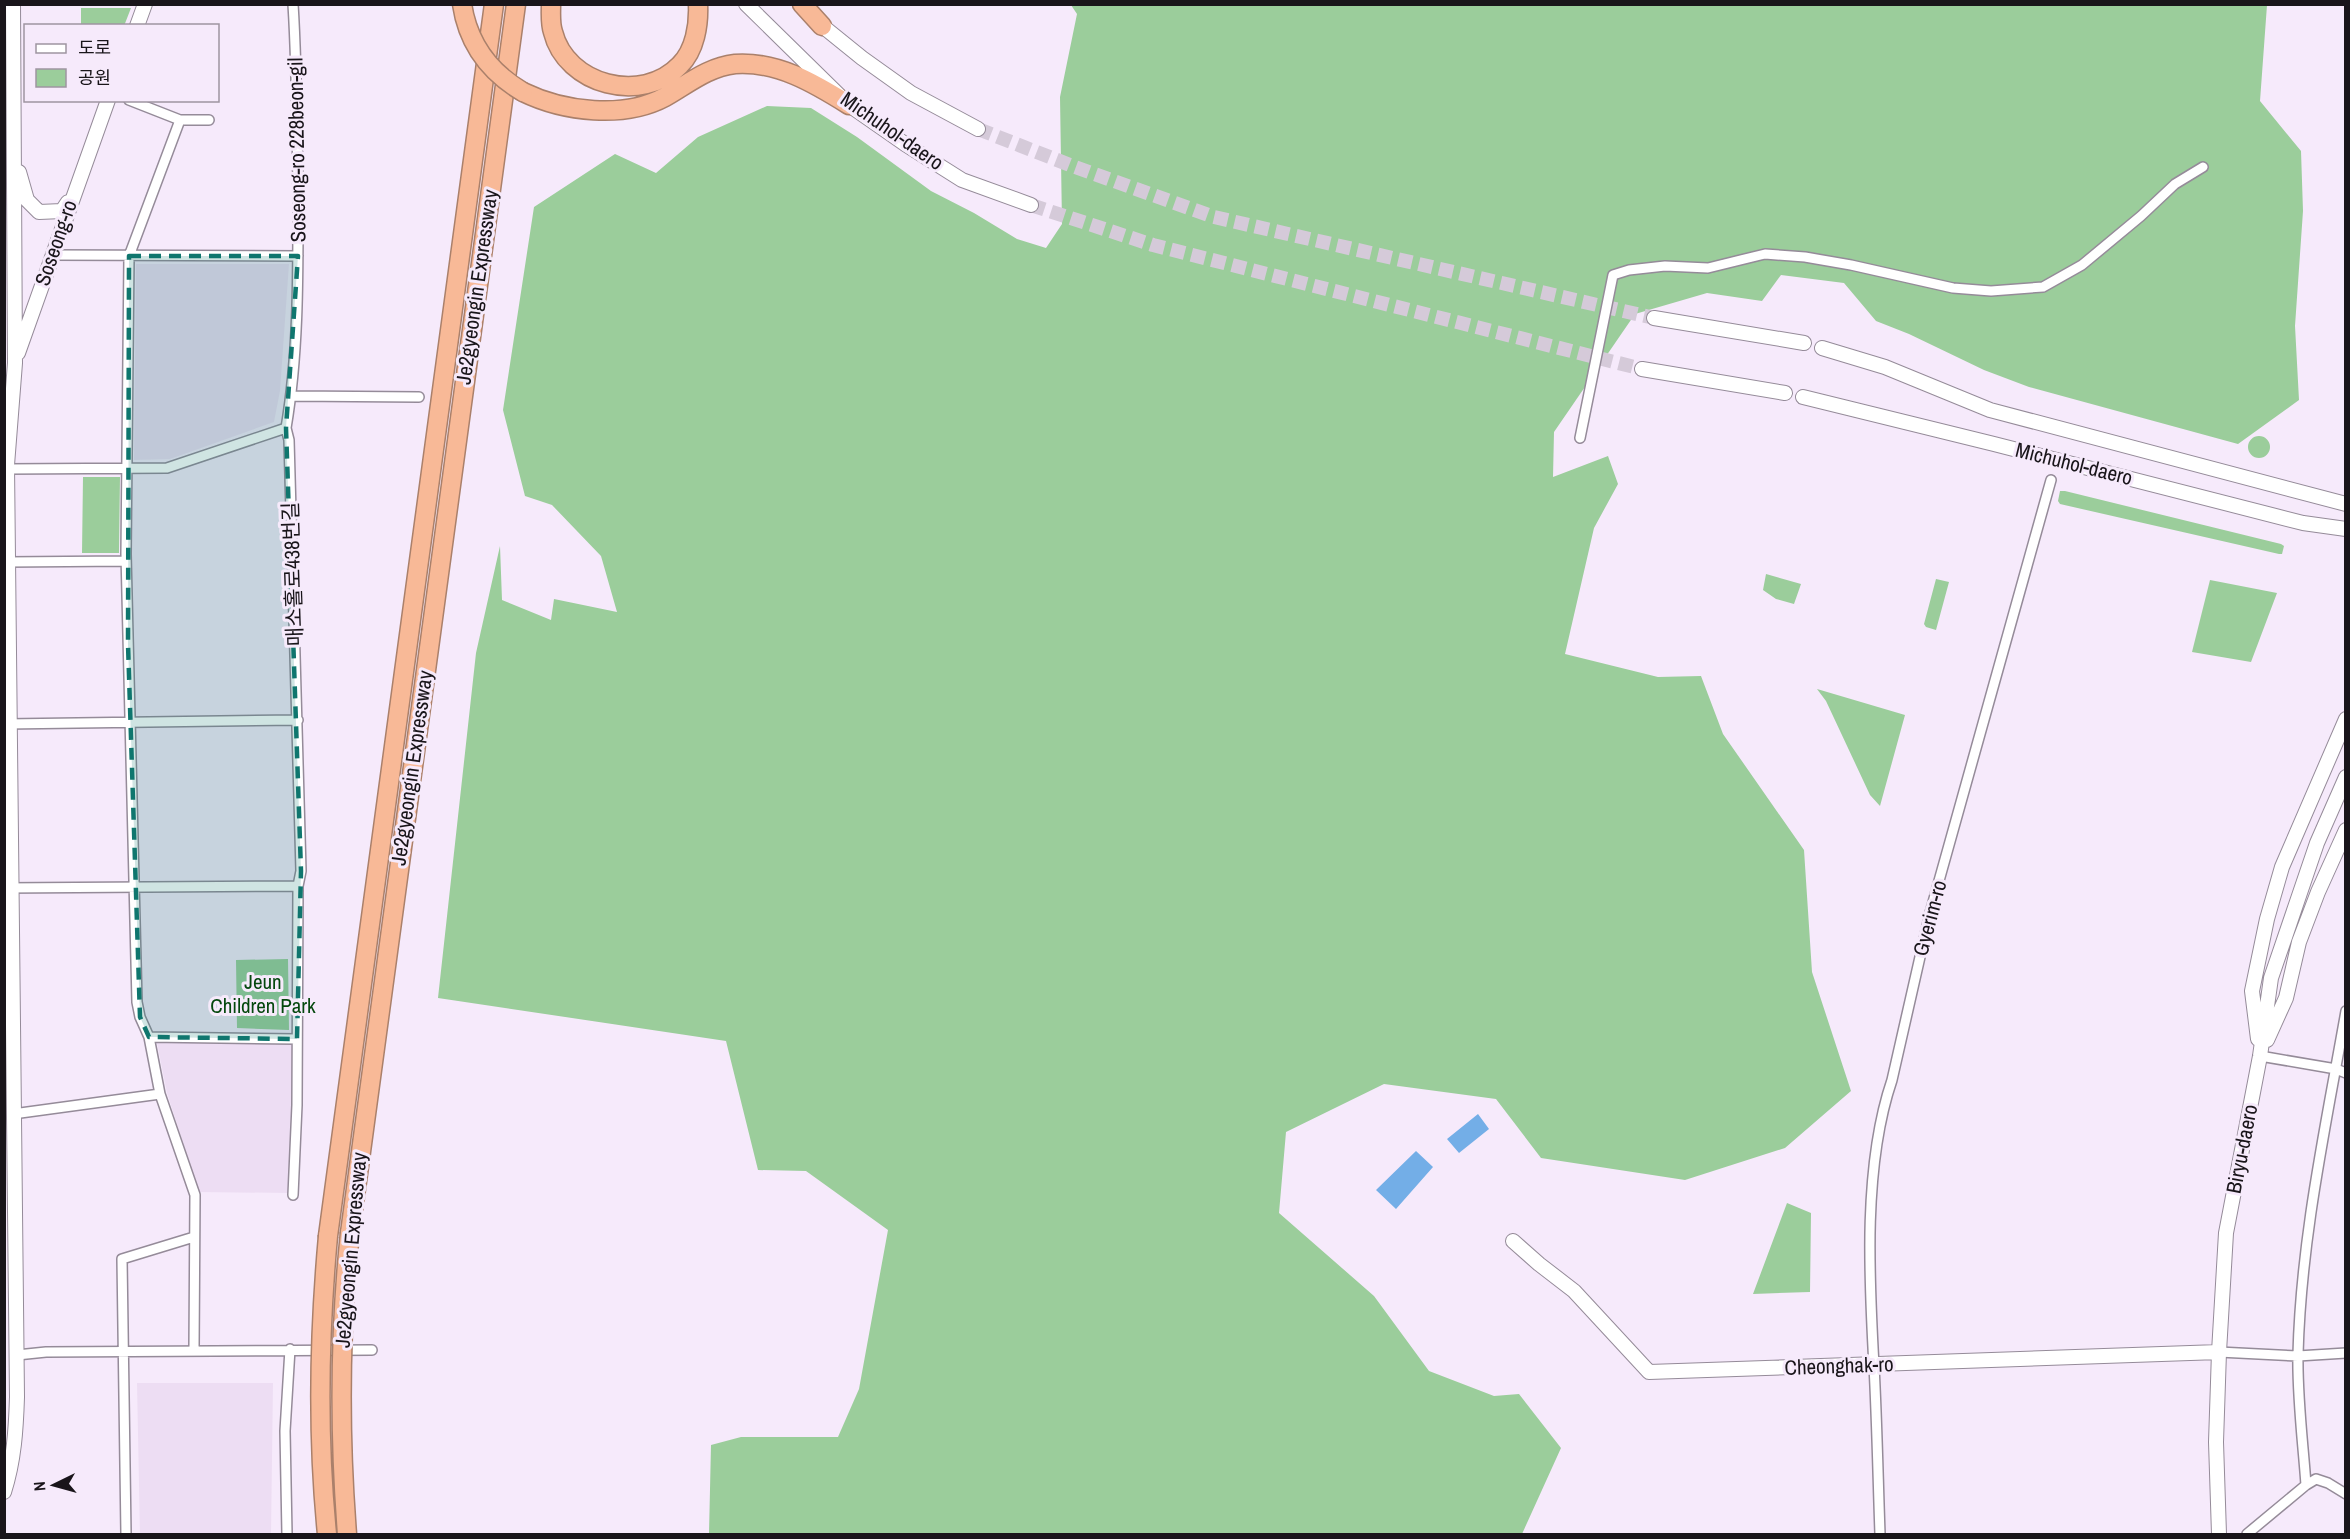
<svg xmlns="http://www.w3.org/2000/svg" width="2350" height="1539" font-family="'Archivo Narrow','Noto Sans KR',sans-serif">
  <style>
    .built { fill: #edddf3 }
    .green { fill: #9bcd9b }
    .water { fill: #73aee7 }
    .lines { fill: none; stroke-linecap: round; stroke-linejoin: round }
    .secondary-tunnel { stroke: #d5cad9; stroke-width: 14; stroke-dasharray: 14 7; stroke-linecap: butt }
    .street-casing { stroke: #958b99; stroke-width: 12 }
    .secondary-casing { stroke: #958b99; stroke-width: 16 }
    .highway-casing { stroke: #aa806b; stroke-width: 21 }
    .street { stroke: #fff; stroke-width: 9 }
    .secondary { stroke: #fff; stroke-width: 14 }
    .highway { stroke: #f8b997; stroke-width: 18 }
    .highway-bridge-casing { stroke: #aa806b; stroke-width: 21; stroke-linecap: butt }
    .highway-bridge { stroke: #f8b997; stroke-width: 18 }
    .marked { fill: #0f766e; fill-opacity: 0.2; stroke: #0f766e; stroke-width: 4.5; stroke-dasharray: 12 8; stroke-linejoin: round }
    .labels { text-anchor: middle; stroke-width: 6; stroke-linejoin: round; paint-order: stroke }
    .street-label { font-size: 21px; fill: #19151a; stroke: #f6eafb }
    .park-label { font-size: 21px; fill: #04470d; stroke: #f6eafb }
  </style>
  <rect width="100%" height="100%" fill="#f6eafb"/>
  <path class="built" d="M136,264H289L280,391L274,422L170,459L134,460Z
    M157,1043H294L290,1193L199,1192L167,1093Z
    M137,1383H273L271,1534H140Z"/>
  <path class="green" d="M1071,5H2267L2260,101L2301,151L2303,211L2295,326L2299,400L2238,444L2029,387L1984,370L1909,334L1876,321L1844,283L1781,275L1762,301L1707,293L1635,314L1554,432L1553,477L1608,456L1618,484L1594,528L1565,654L1658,677L1701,676L1723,734L1804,850L1812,972L1851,1091L1785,1148L1685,1180L1541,1158L1496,1099L1384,1084L1286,1132L1279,1213L1374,1296L1429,1371L1494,1396L1519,1394L1561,1448L1522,1534H709L711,1445L741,1437H838L859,1389L888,1230L806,1171L758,1170L726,1041L438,998L476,653L500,546L502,600L551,620L554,599L617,612L601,556L552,505L525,496L503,410L534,207L615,154L656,173L698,137L767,106L811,108L857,137L931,191L974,213L1017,239L1046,248L1062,224L1060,97L1077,14Z
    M81,8H131L124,26L81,25Z
    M2248 447a11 11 0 1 1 22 0a11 11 0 1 1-22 0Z
    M83,477H120L119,553H82Z
    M2060,491H2065L2281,544L2284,546L2282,554H2279L2060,504L2058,501Z
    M1766,574L1801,584L1794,604L1776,599L1763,590Z
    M1936,579L1949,582L1936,630L1926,627L1924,624Z
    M2210,580L2277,593L2251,662L2192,652Z
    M1817,689L1905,715L1880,806L1870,795L1826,701Z
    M288,959L289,1030L237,1028L236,960Z
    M1787,1203L1811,1213L1810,1292L1753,1294Z"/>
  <path class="water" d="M1478,1114L1489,1129L1459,1153L1447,1139Z
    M1416,1151L1433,1167L1396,1209L1376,1190Z"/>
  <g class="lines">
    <path class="secondary-tunnel" d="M978,129L1075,167L1214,217L1654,318
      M1031,205L1153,245L1642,369"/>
    <defs>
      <path id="street" d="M129,100L180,120H209
        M180,120L129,256L126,554L137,1002L140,1017L149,1037L160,1094L195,1195L194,1350
        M52,255L298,256
        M291,396L419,397
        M286,428L289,440L301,871L298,886L297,1105L293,1195
        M1580,438L1613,275L1629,270L1665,266L1708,268L1765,254L1805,257L1851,265L1953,288L1991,291L2043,287L2082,265L2141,216L2175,184L2203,167
        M7,469L167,468L286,428C299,351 298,270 298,191C297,129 297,67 293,4
        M7,562L126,561
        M6,724L298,720
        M4,888L298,886
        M149,1037L297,1039
        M2260,1056L2336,1069L2346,1073
        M13,1114L160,1094
        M2219,1352L2298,1356L2346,1353
        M17,1355L46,1352L372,1350
        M2306,1485C2303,1442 2297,1397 2298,1354C2301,1238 2326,1125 2346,1011
        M126,1534L122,1259L194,1237
        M287,1534L285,1431L290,1349
        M1880,1534C1878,1478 1877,1422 1874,1366C1869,1277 1863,1165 1892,1080L1930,913L2051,480
        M2247,1534L2306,1485L2316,1479L2328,1483L2346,1494"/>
      <path id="secondary" d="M746,4L849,105L905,144L962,180L1031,205
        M815,20L862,58L911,93L978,129
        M137,26L145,4
        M19,172L27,200L39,212L62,211L68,202
        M1654,318L1804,343
        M1822,348L1885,367L1990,410L2346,504
        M18,353L108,100
        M1642,369L1785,393
        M1803,397L1994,444L2303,523L2346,529
        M2258,1039L2252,991L2267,919L2282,867L2346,719
        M2267,1040L2286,998L2299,942L2318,892L2346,830
        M1513,1241L1539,1264L1574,1291L1649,1372L2219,1352
        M4,1492C14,1461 16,1429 17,1397L7,465L15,363L13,4
        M2219,1534L2216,1442L2219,1352L2226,1233L2260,1056L2271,978L2317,843L2346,777"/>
      <path id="highway" d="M551,4C551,14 550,23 553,32C566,85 642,105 680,65C695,50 699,25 698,4
        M802,4L822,26
        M523,92C564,112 624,119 665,97C688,84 708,67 735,64C777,61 814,83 849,105
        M350,1233L516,4
        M328,1236L494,4"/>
    </defs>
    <use href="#street" class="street-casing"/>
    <use href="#secondary" class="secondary-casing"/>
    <use href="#highway" class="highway-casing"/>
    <use href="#street" class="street"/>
    <use href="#secondary" class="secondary"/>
    <use href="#highway" class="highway"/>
    <defs>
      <path id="highway-bridge" d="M462,4C468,44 489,72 523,92
        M327,1534C317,1435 319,1335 328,1236
        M347,1534C339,1431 339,1337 350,1233"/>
    </defs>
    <use href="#highway-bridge" class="highway-bridge-casing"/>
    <use href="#highway-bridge" class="highway-bridge"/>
  </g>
  <path class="marked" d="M129,256H298L286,428L301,871L297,1039L149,1037L140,1017L128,644Z"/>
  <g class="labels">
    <g class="street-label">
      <text transform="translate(892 131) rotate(35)" y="7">Michuhol-daero</text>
      <text transform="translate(297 150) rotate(-91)" y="7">Soseong-ro 228beon-gil</text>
      <text transform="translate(56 243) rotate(-71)" y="7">Soseong-ro</text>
      <text transform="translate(477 287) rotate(-82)" y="7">Je2gyeongin Expressway</text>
      <text transform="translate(2074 464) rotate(14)" y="7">Michuhol-daero</text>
      <text transform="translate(293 574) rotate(-92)" y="7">매소홀로438번길</text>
      <text transform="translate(412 768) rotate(-82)" y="7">Je2gyeongin Expressway</text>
      <text transform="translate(1930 918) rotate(-75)" y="7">Gyerim-ro</text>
      <text transform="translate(2242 1149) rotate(-79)" y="7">Biryu-daero</text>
      <text transform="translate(351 1250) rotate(-85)" y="7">Je2gyeongin Expressway</text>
      <text transform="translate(1839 1366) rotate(-2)" y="7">Cheonghak-ro</text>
    </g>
    <g class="park-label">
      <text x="263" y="989">Jeun<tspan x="263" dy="24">Children Park</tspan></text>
    </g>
  </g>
  <rect width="2350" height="1539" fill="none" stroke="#19151a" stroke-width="12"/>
  <rect x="24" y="24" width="195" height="78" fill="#f6eafb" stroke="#9e95a1" stroke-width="1.5"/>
  <rect x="36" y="44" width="30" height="9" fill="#ffffff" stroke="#9e95a1" stroke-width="1.5"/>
  <text x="78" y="54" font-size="18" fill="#19151a">도로</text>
  <rect x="36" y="69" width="30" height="18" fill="#9bcd9b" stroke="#9e95a1" stroke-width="1.5"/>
  <text x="78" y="84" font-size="18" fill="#19151a">공원</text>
  <g transform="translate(54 1485) rotate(265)" stroke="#f6eafb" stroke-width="4.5" paint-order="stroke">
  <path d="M0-4.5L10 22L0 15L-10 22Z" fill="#19151a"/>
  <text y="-9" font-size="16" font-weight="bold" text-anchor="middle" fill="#19151a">N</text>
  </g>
</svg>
